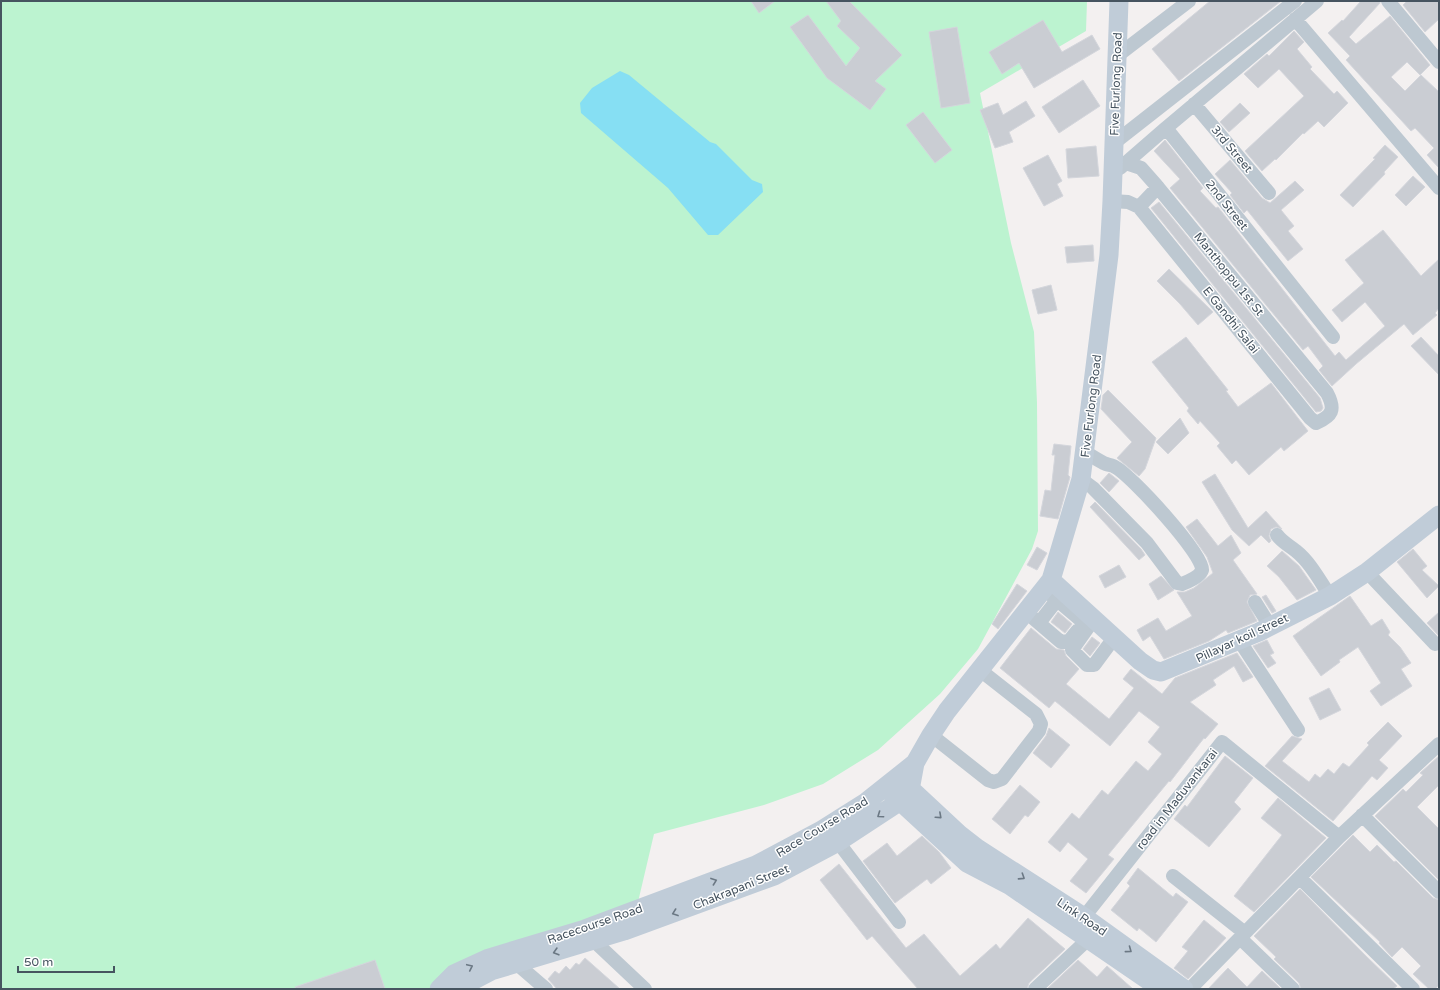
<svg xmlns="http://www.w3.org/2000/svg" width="1440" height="990" font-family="'Varela Round',sans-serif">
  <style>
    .green { fill: #bcf3d0 }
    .water { fill: #86dff3 }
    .building { fill: #cacdd3; stroke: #d4d6dc }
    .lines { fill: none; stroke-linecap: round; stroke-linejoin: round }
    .street { stroke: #bdc8d1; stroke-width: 14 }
    .secondary { stroke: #c0ccd8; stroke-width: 19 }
    .oneway { stroke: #6b7884 }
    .labels { text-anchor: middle; stroke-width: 3; stroke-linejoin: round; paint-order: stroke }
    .street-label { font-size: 12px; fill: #465460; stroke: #fff }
  </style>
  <rect width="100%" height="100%" fill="#f3f0f0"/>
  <path class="green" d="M1,1H1087L1086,31L980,93L1011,243L1034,332L1037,403L1038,531L1032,549L978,649L940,694L878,750L823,784L764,805L654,834L638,902L443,989H1Z"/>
  <path class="water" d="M620,71L629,75L710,142L716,144L752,180L762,184L763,192L718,235H708L668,188L581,113L580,103L592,88Z"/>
  <path class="building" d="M751,1H775L759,13Z
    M826,1H849L902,55L875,81L886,89L870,110L827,78L790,27L808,15L846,66L860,48L837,26L841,21Z
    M1210,1H1281L1179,81L1152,49Z
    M1361,1H1380V3L1349,37L1356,44L1390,16L1430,65L1420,75L1407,62L1391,77L1405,91L1421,75L1439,92V168L1427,155L1434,148L1415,128L1411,131L1377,94L1346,60L1350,56L1328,33L1342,20L1343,21Z
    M1407,1H1439V19L1425,32L1403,5Z
    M1043,20L1062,52L1092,35L1100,49L1034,88L1019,63L1002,74L989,52Z
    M957,27L970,103L941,108L929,32Z
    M1294,31L1304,42L1297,49L1312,67L1310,69L1334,94L1337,91L1348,103L1324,127L1318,121L1304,134L1303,133L1276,160L1275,159L1262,171L1245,151L1304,96L1279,69L1258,88L1244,74L1267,54L1269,56Z
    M1083,80L1100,106L1059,133L1042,107Z
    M1026,101L1035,116L1009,132L1013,142L995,148L980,110L998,103L1003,115Z
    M1240,103L1250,113L1229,132L1220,122Z
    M923,112L952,150L935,163L906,125Z
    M1165,140L1203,188L1200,191L1216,208L1218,207L1335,356L1339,352L1346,360L1385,326L1365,302L1342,322L1332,310L1364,283L1345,260L1383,230L1421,276L1439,259V308L1435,313L1437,315L1413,335L1404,324L1356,364L1332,386L1319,370L1323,366L1308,346L1303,350L1170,188L1180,179L1154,151Z
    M1385,145L1398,157L1384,172L1385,174L1353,207L1340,195L1375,159L1373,158Z
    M1096,146L1099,176L1068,178L1066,149Z
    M1048,155L1062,181L1057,184L1063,196L1044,206L1023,168Z
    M1230,160L1262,198L1270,203L1295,181L1304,190L1281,210L1294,226L1288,231L1303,249L1288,261L1247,210L1244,213L1230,195L1232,193L1215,174Z
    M1413,176L1425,187L1406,206L1395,195Z
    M1159,202L1320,398L1323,408L1321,411L1316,412L1151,208Z
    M1093,245L1094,261L1067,263L1065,247Z
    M1169,269L1213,312L1198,325L1180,304L1157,281Z
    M1051,285L1057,310L1038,314L1032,290Z
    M1186,337L1228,390L1226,391L1238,407L1271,383L1308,431L1284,451L1281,447L1249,475L1236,460L1232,464L1217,446L1220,443L1200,421L1198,424L1187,411L1189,408L1152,362Z
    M1421,337L1439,356V375L1411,346Z
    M1108,390L1156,438L1145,469L1139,476L1117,458L1132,442L1101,409L1103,395Z
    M1180,418L1189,433L1168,454L1156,442Z
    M1054,444L1071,446L1068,475L1070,477L1058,519L1040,516L1045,490L1051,491L1055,455H1052Z
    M1109,473L1119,481L1109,492L1100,483Z
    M1215,474L1248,528L1266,511L1282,529L1276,527L1271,529L1269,536L1271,541L1269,543L1261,535L1249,546L1232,530L1202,482Z
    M1095,502L1141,549L1145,555L1139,560L1090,507Z
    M1197,519L1218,546L1231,535L1241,553L1233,560L1257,594L1250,595L1247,602L1257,621L1228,633L1226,630L1209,641L1164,659L1150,636L1143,641L1137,630L1158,618L1166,631L1192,616L1177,592H1185L1194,588L1213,573L1207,557L1186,527Z
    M1037,547L1047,553L1037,570L1027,565Z
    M1413,549L1427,566L1422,570L1439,586L1427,598L1397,562Z
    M1282,551L1299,566L1316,590L1297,600L1279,577L1267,566Z
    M1119,565L1126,577L1105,588L1099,576Z
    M1161,576L1174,590L1158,600L1149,584Z
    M1017,584L1027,591L998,629L992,624Z
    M1266,595L1276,611L1272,613L1262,597Z
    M1350,596L1371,626L1382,619L1390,632L1388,635L1400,647L1411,663L1401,669L1412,686L1381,706L1370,691L1381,683L1358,647L1339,660L1340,662L1321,676L1293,636Z
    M1058,612L1072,624L1065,633L1051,622Z
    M1439,612V636L1427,623Z
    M1031,628L1056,649L1064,650L1066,656L1079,669L1066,684L1109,719L1134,688L1123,679L1131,669L1162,694L1175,678L1237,653L1253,677L1243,682L1234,666L1213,680L1216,685L1190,702L1218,724L1205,739L1204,738L1170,782L1169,781L1108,855L1114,859L1086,893L1070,881L1088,859L1068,842L1060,852L1048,842L1072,813L1079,819L1102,790L1108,795L1136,761L1148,771L1162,754L1148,742L1160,727L1139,711L1110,746L1055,701L1049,708L1000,668Z
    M1092,637L1100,643L1090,656L1083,649Z
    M1267,640L1274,653L1270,655L1276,663L1268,668L1253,646Z
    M1329,688L1341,710L1320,720L1309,698Z
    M1388,722L1402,736L1379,760L1388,768L1377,780L1372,776L1333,821L1265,766L1292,736L1302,739L1282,761L1309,782L1315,774L1320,778L1328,769L1334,774L1343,763L1349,767L1369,745L1367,743Z
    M1049,728L1070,745L1051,768L1033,753L1046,736Z
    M1225,756L1253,778L1234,802L1241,809L1209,847L1174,819L1185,805L1187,807Z
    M1439,756V785L1417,807L1439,829V880L1375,816L1403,789L1406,792L1423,775L1420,773Z
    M1020,785L1040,802L1028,817L1025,815L1010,834L992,819Z
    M1278,798L1326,838L1254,912L1234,896L1282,835L1261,818Z
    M1353,835L1370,852L1377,845L1394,862L1396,861L1433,898L1439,900V985L1435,989H1429L1413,974L1421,966L1402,947L1392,957L1379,943L1380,942L1311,877Z
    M922,836L939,852L951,868L931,884L927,879L895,903L863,861L887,843L897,856Z
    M839,864L906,948L924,934L960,976L996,944L1000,949L1028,918L1065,949L1029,983L1027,989H918L872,936L867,940L820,880Z
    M1138,868L1173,897L1176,893L1188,902L1156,942L1139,928L1137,931L1111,910L1130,886L1127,883Z
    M1300,889L1365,955L1397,986L1393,989H1301L1299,983L1274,959L1276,957L1254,936Z
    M1204,920L1226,938L1188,979L1174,968L1188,951L1182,947Z
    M585,958L620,989H557L548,979L555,971L559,974L566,966L570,970L576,963L579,965Z
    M375,960L385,989H296L295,987Z
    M1078,960L1097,977L1107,966L1133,989H1047Z
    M1228,968L1247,987L1262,971L1281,989H1208Z"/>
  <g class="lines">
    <path class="street" d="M1388,1L1439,62
      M1295,19L1439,188
      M1117,56L1189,1
      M1194,104L1269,193
      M1166,128L1317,1
      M1114,143L1295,1
      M1120,168L1166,128L1333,337
      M1112,201L1128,202L1139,207L1310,418L1316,423C1332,416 1336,410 1327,393L1156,185L1141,168L1126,163
      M1139,207L1158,187
      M1081,479L1093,488L1147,543L1177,583L1182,584C1187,582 1200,577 1202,570C1205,556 1130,474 1115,467C1113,465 1109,465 1106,464C1099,461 1092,456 1085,452
      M1277,535C1283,543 1289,545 1296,551C1310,562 1320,581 1330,596
      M1367,572L1435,644
      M1044,589L1083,622
      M1255,602L1270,626
      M1026,612L1061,642L1069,641L1077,631
      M1094,619L1072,650L1087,665H1094L1114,638
      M1039,623L1057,600
      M1239,640L1298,730
      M931,735L988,780L994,782L1002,779L1039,731L1041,724L1036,714L980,670
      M1362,815L1439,892
      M838,842L899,922
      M1173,876L1245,933
      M1300,878L1413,989
      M1084,917L1222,742L1339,837
      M589,933L594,941L645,989
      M1240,938L1293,989
      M517,964L546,989
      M1035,989L1083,944
      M1190,989L1339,837L1439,744"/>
    <path class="secondary" d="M1051,580L1140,661L1153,670L1161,672L1259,632L1330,596L1367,572L1439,515
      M901,780L959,834L977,848L986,858
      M910,790L915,763L931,735L947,711L1051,580L1081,479L1109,255L1112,201L1119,1
      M890,792L967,863L1009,885L1161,989
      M977,848L1084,917L1184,989
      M439,989L454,974L489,958L585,929L756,865L820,831L866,802L915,763
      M457,989L491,971L624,931L774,876L838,842L899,802L910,790"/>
  </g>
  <defs><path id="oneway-chevron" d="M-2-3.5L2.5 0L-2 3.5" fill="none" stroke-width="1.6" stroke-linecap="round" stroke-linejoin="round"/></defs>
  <g class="oneway">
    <use href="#oneway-chevron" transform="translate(880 815) rotate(145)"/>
    <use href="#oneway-chevron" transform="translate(939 816) rotate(42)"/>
    <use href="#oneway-chevron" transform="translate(1022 877) rotate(33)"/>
    <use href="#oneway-chevron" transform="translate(714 881) rotate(-20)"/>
    <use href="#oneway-chevron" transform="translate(675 913) rotate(160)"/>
    <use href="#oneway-chevron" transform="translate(1129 950) rotate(36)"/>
    <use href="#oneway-chevron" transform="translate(556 952) rotate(164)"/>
    <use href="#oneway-chevron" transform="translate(470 967) rotate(-25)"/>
  </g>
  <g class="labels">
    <g class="street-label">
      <text transform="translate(1116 84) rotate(-88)" y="4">Five Furlong Road</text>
      <text transform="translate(1232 149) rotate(50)" y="4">3rd Street</text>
      <text transform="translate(1227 205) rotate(51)" y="4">2nd Street</text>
      <text transform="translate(1229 274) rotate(51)" y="4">Manthoppu 1st St</text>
      <text transform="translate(1231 320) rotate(51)" y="4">E Gandhi Salai</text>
      <text transform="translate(1091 406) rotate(-83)" y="4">Five Furlong Road</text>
      <text transform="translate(1242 638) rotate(-25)" y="4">Pillayar koil street</text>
      <text transform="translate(1177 799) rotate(-52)" y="4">road in Maduvankarai</text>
      <text transform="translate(822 827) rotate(-31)" y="4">Race Course Road</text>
      <text transform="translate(741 887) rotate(-22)" y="4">Chakrapani Street</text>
      <text transform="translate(1082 917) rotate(34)" y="4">Link Road</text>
      <text transform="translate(595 924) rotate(-19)" y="4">Racecourse Road</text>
    </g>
  </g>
  <rect width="1440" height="990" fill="none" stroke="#465460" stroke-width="4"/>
  <path d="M18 966v6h96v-6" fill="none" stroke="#465460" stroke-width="2"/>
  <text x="24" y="966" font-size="12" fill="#465460" stroke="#ffffff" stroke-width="3" paint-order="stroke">50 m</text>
</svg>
